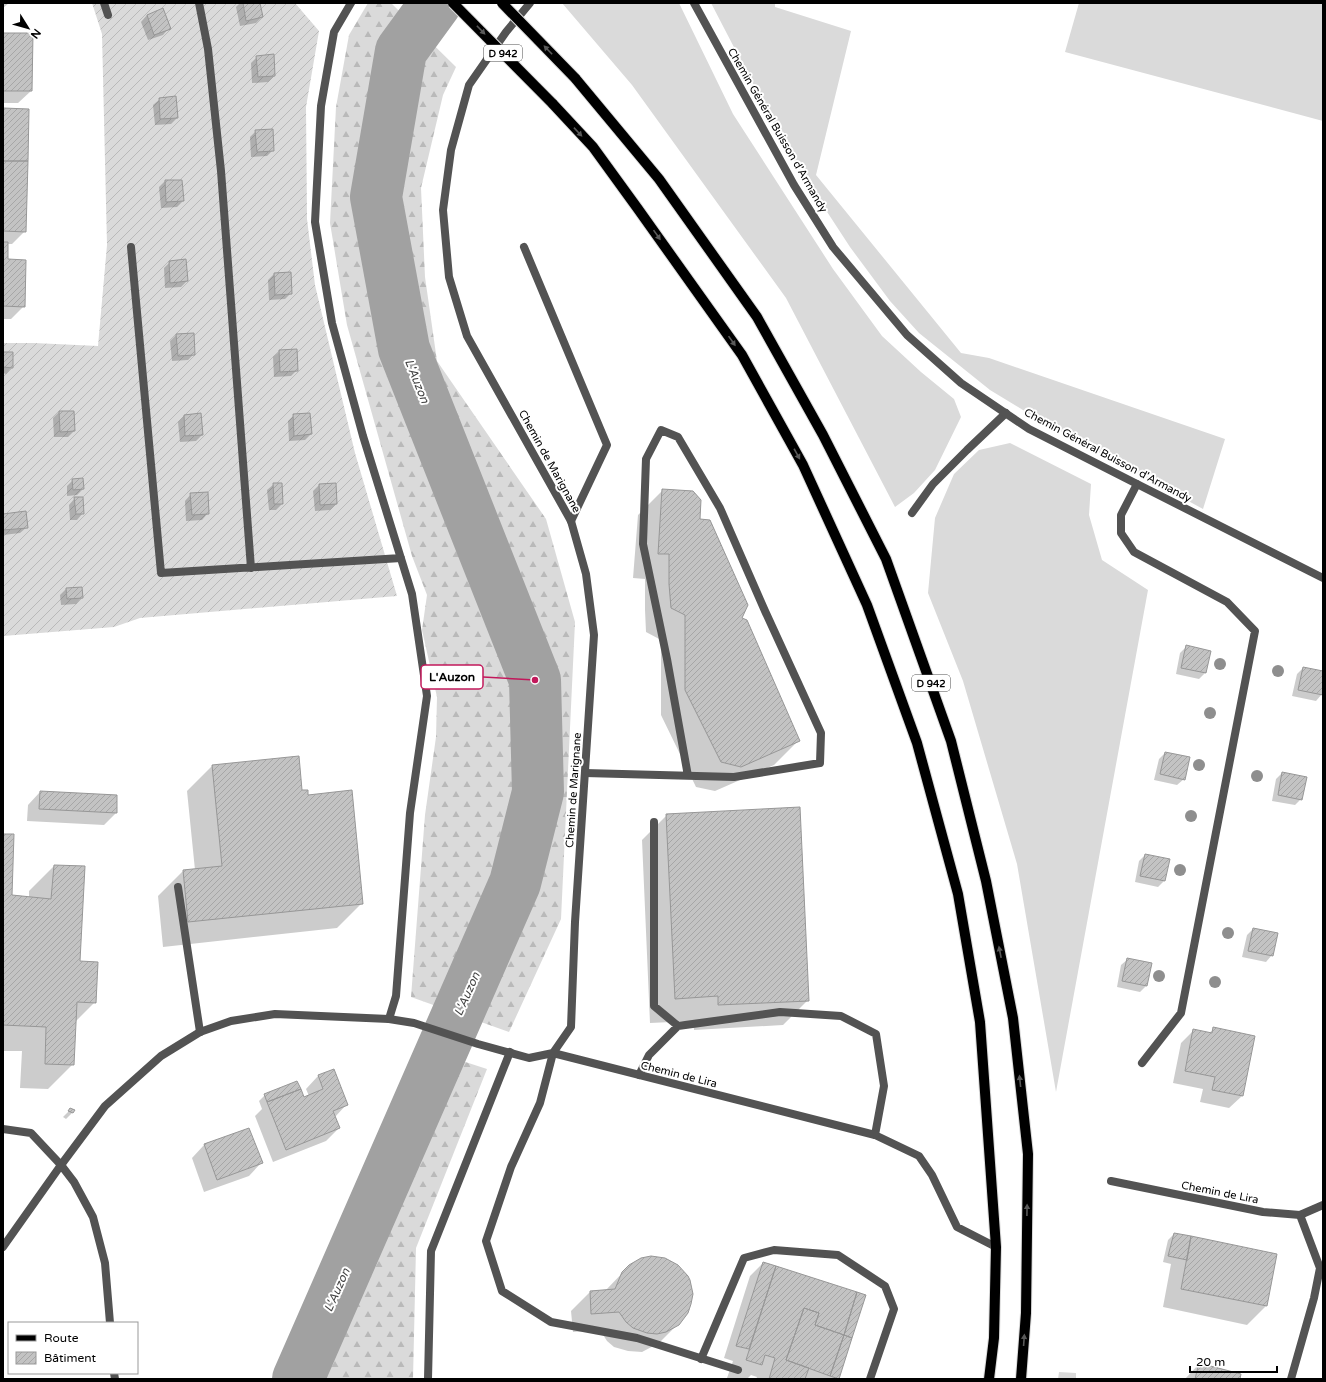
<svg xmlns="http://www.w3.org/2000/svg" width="1326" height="1382" font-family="'Varela Round',sans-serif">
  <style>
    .grass { fill: #dadada }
    .forest { fill: url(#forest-firs) }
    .garden { fill: url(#garden-furrows) }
    .shadow { fill: #0003 }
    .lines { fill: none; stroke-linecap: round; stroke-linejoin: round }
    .river { stroke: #a1a1a1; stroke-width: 52 }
    .building { fill: url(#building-hatch); stroke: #979797 }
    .primary-casing { stroke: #dbdbdb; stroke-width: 12 }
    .service { stroke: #535353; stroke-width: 8 }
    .minor { stroke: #535353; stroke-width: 8 }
    .primary { stroke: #000; stroke-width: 10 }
    .primary-bridge-casing { stroke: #dbdbdb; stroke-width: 12; stroke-linecap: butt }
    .primary-bridge { stroke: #000; stroke-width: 10 }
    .tree { fill: #8e8e8e }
    .oneway { fill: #595959 }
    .labels { text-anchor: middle; stroke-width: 4; stroke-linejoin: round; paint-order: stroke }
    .shield { fill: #fff; stroke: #4c4c4c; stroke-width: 1 }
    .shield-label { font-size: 10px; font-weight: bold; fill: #000 }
    .street-label { font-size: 11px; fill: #000; stroke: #fff }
    .water-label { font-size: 12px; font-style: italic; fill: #424242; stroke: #fff }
    .leader { fill: none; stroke: #c2185b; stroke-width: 1.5 }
    .callout-dot { fill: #c2185b; stroke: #fff; stroke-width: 1.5 }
    .callout { fill: #fff; stroke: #c2185b; stroke-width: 1.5 }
    .callout-label { font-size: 12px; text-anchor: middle; font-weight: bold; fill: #000 }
  </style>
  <defs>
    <pattern id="forest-firs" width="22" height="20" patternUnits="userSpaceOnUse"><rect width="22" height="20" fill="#dadada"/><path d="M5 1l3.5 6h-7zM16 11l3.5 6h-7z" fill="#b9b9b9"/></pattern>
    <pattern id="garden-furrows" width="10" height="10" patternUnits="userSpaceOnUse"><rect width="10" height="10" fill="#dadada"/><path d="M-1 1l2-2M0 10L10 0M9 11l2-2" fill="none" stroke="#b9b9b9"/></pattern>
    <pattern id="building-hatch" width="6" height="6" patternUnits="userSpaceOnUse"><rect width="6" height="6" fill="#c3c3c3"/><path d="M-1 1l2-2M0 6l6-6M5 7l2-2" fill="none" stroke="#a6a6a6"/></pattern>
  </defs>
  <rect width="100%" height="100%" fill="#fff"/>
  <path class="grass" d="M562,3H679L733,114L833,269L882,336L921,372L954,399L961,417L935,470L914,493L895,507L786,298L632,85Z
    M711,3H775V7L851,31L816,175L961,353L989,358L1225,439L1203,509L1036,418L990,390L919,333L890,301L850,247L790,155Z
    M1079,3H1323V121L1065,52Z
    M1010,443L1091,484L1089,515L1102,560L1148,590L1056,1092L1017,864L963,681L928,593L935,518L954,474L979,450Z
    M1059,1372L1076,1373V1379H1058Z"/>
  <path class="forest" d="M368,3H391L456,67L443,95L421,188L425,277L437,361L546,519L575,622L561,919L509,1032L411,997L425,815L436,737L437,697L422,630L427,595L412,556L347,325L330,223L336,107L349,35Z
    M447,1056L487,1069L416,1248L413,1379H307Z"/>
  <path class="garden" d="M92,3H295L319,31L306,107L307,219L315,285L355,453L397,596L140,618L114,627L3,636V343H34L98,346L107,245L102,34Z"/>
  <path class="shadow" d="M3,3H9L3,8Z
    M240,3H259L262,17L256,23L240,26L236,7Z
    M147,15L169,28L163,35L148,40L141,22Z
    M3,34L31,91L18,103H3Z
    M257,57L274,76L268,82L252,83L251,63Z
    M160,99L177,118L171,124L155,125L153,105Z
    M3,109L25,231L12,244H7L6,260L24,306L11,319H3Z
    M256,131L273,150L267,156L251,157L250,137Z
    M165,181L183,201L177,207L161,208L159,187Z
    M170,262L187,281L181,287L165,288L164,268Z
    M274,274L291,293L285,299L269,300L268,280Z
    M176,335L194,354L188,360L172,361L170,341Z
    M280,351L297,370L291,376L274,377L273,357Z
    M3,353L12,367L6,374L3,373Z
    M59,412H73L74,431L68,437H54L53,418Z
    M294,415L311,434L305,440L289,441L288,421Z
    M184,416L202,435L196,441L180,442L178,422Z
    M73,480H82L83,489L77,495L67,496V486Z
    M274,484L282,504L276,510H269L267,490Z
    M319,485L336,504L330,510L315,511L313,491Z
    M663,490L698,520L741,619L799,740L774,765L715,791L696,787L661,715V640L646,632L645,610V579L633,578L638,515Z
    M191,494L208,513L202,520L186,521L185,501Z
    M75,498L83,513L77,520H70L69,505Z
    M3,515L27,527L20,533L3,535Z
    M66,589L82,597L76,604L61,605L60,595Z
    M1186,647L1205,673L1199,679L1176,674L1180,653Z
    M1303,668L1323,672L1322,694L1316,701L1292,696L1297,674Z
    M1165,753L1184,779L1177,785L1154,780L1159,759Z
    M298,757L301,791L307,796L362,903L337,928L163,947L158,896L183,871L195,870L187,791L212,766Z
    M1282,773L1301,799L1295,805L1272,801L1276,779Z
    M40,792L116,813L104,825L27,821L28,805Z
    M667,815L808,1000L783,1025L694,1030L693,1021L650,1023L642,840Z
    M3,835L10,896L29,898V891L54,866L79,962L95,1002L75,1022L73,1064L48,1089L20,1088L22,1051H3Z
    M1145,855L1169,860L1164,881L1158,887L1135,882L1139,861Z
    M1253,929L1272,955L1266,962L1242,957L1247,935Z
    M1128,959L1146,986L1140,992L1117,987L1121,965Z
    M1214,1029L1242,1096L1229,1108L1200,1102L1203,1089L1173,1083L1181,1043L1194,1030L1209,1033Z
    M333,1070L347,1104L335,1117L339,1128L326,1141L273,1162L255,1116L262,1109L259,1101L265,1095L303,1099L309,1096L306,1089L318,1076Z
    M71,1109L73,1110L72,1113L66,1119L63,1117Z
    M249,1129L261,1163L249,1176L204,1192L192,1158L204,1145Z
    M1174,1234L1266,1306L1247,1325L1163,1307L1171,1264L1163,1262L1168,1240Z
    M763,1263L864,1296L837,1379H756L757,1377L751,1375L747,1379L727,1378L733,1361L724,1358L750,1276Z
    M629,1266L678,1324L659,1343L642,1352L628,1351L614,1347L607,1341L600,1330L573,1332L571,1311L590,1292L605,1291Z
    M1199,1364L1239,1379H1185Z"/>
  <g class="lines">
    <path class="river" d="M298,1379L515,883L538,792L535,680L404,349L376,197L401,51L436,3"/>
  </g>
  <path class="building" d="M243,3H260L263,17L246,21Z
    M163,8L171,29L154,35L147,15Z
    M3,33H33L32,91H3Z
    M274,54L275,76L258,77L256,56Z
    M176,96L178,118L160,119L159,98Z
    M3,108L29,109L28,161H3Z
    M273,129L274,151L257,152L255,130Z
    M3,161H28L26,232L3,231Z
    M165,180H182L184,201L166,202Z
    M3,242H8V259L26,260L25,307L3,306Z
    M186,259L188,281L170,283L169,261Z
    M291,272L292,294L275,295L274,273Z
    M194,333L195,355L178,356L176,334Z
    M297,349L298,371L280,372L279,350Z
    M3,352H13V368L3,367Z
    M59,411H74L75,431L60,432Z
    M201,413L203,435L185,436L184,415Z
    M310,413L312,434L294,436L293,414Z
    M83,478L84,489L73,490L72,479Z
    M273,483H282L283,504H274Z
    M336,483L337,504L320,505L319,484Z
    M662,489L693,491L701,500L700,519L710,520L748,605L742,618L747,620L800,741L741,767L721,762L685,690V615L671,608L669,584V554H658Z
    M208,492L209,514L192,515L190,493Z
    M74,497H83L84,514H76Z
    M26,511L28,528L3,530V514Z
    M82,587L83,598L67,599L66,588Z
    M1186,645L1211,651L1206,673L1181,668Z
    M1303,667L1323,671V695L1298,690Z
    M1165,752L1190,757L1185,780L1160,774Z
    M299,756L302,790H308V795L352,790L363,904L188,922L183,870L222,866L212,765Z
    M1282,772L1307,777L1302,800L1278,795Z
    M40,791L117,795V813L39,809Z
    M800,807L809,1001L718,1005V996L675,999L666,814Z
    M3,834H14L12,895L51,899L54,865L85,866L80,961L98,962L96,1003L77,1002L74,1065L45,1064L46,1027L3,1025Z
    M1145,854L1170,859L1165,881L1140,876Z
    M1253,928L1278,933L1273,956L1248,951Z
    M1127,958L1152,963L1147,986L1122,981Z
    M1213,1027L1255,1036L1243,1096L1212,1090L1215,1077L1185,1071L1193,1029L1212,1033Z
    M334,1069L348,1105L333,1111L340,1128L286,1150L267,1102L301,1089L304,1097L323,1089L318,1075Z
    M297,1081L301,1089L267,1102L264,1094Z
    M70,1108L75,1110L73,1113L68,1111Z
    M249,1128L263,1163L217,1180L204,1144Z
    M1174,1233L1191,1236L1187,1260L1168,1256Z
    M1191,1236L1277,1254L1267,1306L1181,1289Z
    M651,1256L665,1258L678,1265L688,1276L690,1280L693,1294L691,1304L688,1313L679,1325L666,1332L657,1334L647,1333L633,1328L626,1322L619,1312L591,1314L590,1291L615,1289L622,1272L629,1265L641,1258Z
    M763,1262L776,1266L749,1349L736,1346Z
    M776,1266L857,1292L844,1335L815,1325L819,1313L804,1308L786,1360L809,1368L805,1379H769L775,1358L765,1355L762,1365L746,1360Z
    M857,1292L866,1295L852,1338L844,1335Z
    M804,1308L819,1313L815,1325L844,1335L830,1376L786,1360Z
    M844,1335L852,1338L839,1379L830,1376Z
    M1199,1363L1241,1374L1240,1379H1195Z"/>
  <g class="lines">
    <defs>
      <path id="primary" d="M575,78L659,179L757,317L823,435L886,559L951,741L986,881L1013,1018L1028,1154L1026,1313L1021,1379
        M552,103L593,147L638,209L742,355L803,465L867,605L917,743L958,894L980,1022L996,1247L994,1338L989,1379"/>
    </defs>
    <use href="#primary" class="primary-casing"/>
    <path class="service" d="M104,3L108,15
      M199,3L208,49L221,171L251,568
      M351,3L334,32L321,106L315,222L332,323L363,436L412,594L427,696L410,813L396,996L389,1019
      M131,247L161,573L401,558
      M524,247L607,445L571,521
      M1137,484L1121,515V533L1134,552L1227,602L1255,631L1181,1013L1142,1063
      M912,513L933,484L967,450L1006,413
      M585,773L734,777L820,763L821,733L765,611L720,508L678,437L661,430L646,459L643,544L667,659L688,776
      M654,822V1006L678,1026
      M178,887L200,1032
      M553,1053L540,1103L511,1167L486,1241L502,1291L551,1322L637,1338L738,1370
      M639,1075L649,1055L678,1026L780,1012L841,1016L876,1034L884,1086L875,1135L919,1156L932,1175L957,1227L996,1247
      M3,1129L31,1133L61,1165
      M1300,1215L1320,1268L1323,1271
      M701,1359L744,1258L774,1250L838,1255L885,1286L894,1309L870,1379
      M428,1379L431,1251L510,1052
      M1291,1379L1314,1298L1320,1268"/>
    <path class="minor" d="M530,3L506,32L469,85L451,150L443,210L449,277L467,336L571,521L586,574L594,635L575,922L571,1027L553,1053
      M694,3L794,185L833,247L907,335L961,383L1029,429L1137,484L1323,578
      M61,1165L74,1182L93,1217L105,1263L110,1323
      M1111,1181L1263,1212L1300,1215L1323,1205
      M3,1247L61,1165L105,1106L161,1056L200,1032L231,1021L275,1014L389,1019L414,1023L478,1044L529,1058L553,1053L875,1135
      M114,1373L115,1379"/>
    <use href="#primary" class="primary"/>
    <defs>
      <path id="primary-bridge" d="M453,3L552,103
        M502,3L575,78"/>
    </defs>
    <use href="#primary-bridge" class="primary-bridge-casing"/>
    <use href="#primary-bridge" class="primary-bridge"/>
  </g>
  <g class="tree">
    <circle cx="1220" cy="664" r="6"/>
    <circle cx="1278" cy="671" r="6"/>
    <circle cx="1210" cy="713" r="6"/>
    <circle cx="1199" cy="765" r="6"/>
    <circle cx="1257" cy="776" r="6"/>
    <circle cx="1191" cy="816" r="6"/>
    <circle cx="1180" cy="870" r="6"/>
    <circle cx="1228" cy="933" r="6"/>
    <circle cx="1159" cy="976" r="6"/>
    <circle cx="1215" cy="982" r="6"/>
  </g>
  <defs><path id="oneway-solid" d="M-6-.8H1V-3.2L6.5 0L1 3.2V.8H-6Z"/></defs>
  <g class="oneway">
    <use href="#oneway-solid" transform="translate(481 30) rotate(46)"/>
    <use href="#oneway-solid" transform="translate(548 50) rotate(-134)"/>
    <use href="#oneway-solid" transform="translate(578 132) rotate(47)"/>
    <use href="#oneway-solid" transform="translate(657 235) rotate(55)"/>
    <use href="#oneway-solid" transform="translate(732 341) rotate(55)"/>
    <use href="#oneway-solid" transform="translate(797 454) rotate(61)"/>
    <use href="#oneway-solid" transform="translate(1000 952) rotate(-101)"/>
    <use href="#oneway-solid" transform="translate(1020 1081) rotate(-96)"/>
    <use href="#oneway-solid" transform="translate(1027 1210) rotate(-89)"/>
    <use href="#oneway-solid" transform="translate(1024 1340) rotate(-86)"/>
  </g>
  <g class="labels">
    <g class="shield">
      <rect x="484" y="45" width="38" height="16" rx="3"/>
      <rect x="912" y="675" width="38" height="16" rx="3"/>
    </g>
    <g class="shield-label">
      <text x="503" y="57">D 942</text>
      <text x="931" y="687">D 942</text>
    </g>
    <g class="street-label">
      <text transform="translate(778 130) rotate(60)" y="4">Chemin Général Buisson d'Armandy</text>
      <text transform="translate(1108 455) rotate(28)" y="4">Chemin Général Buisson d'Armandy</text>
      <text transform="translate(550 461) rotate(61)" y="4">Chemin de Marignane</text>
      <text transform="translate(573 790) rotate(-86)" y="4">Chemin de Marignane</text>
      <text transform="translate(679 1074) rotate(14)" y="4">Chemin de Lira</text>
      <text transform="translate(1220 1192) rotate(11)" y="4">Chemin de Lira</text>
    </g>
    <g class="water-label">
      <text transform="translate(417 381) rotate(68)" y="4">L'Auzon</text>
      <text transform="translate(467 994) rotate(-66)" y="4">L'Auzon</text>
      <text transform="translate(337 1290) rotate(-66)" y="4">L'Auzon</text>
    </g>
  </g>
  <path class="leader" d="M535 680L483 677"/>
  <circle class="callout-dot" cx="535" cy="680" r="4"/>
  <rect class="callout" x="421" y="665" width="62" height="24" rx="4"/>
  <g class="callout-label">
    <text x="452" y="681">L'Auzon</text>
  </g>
  <rect width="1326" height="1382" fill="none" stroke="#000000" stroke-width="8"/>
  <rect x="8" y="1322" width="130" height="52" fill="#ffffff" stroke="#999999"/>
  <rect x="16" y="1335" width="20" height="6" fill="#000000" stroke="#999999"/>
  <text x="44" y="1342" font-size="12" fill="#000000">Route</text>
  <rect x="16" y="1352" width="20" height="12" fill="url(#building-hatch)" stroke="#999999"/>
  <text x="44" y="1362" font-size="12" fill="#000000">Bâtiment</text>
  <g transform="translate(28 28) rotate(127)" stroke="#ffffff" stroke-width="3" paint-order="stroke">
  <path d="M0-3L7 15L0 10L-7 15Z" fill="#000000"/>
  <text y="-6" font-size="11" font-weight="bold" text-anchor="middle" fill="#000000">N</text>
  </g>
  <path d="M1190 1366v6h87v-6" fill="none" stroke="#000000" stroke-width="2"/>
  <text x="1196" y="1366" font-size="12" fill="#000000" stroke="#ffffff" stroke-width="3" paint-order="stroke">20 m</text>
</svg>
